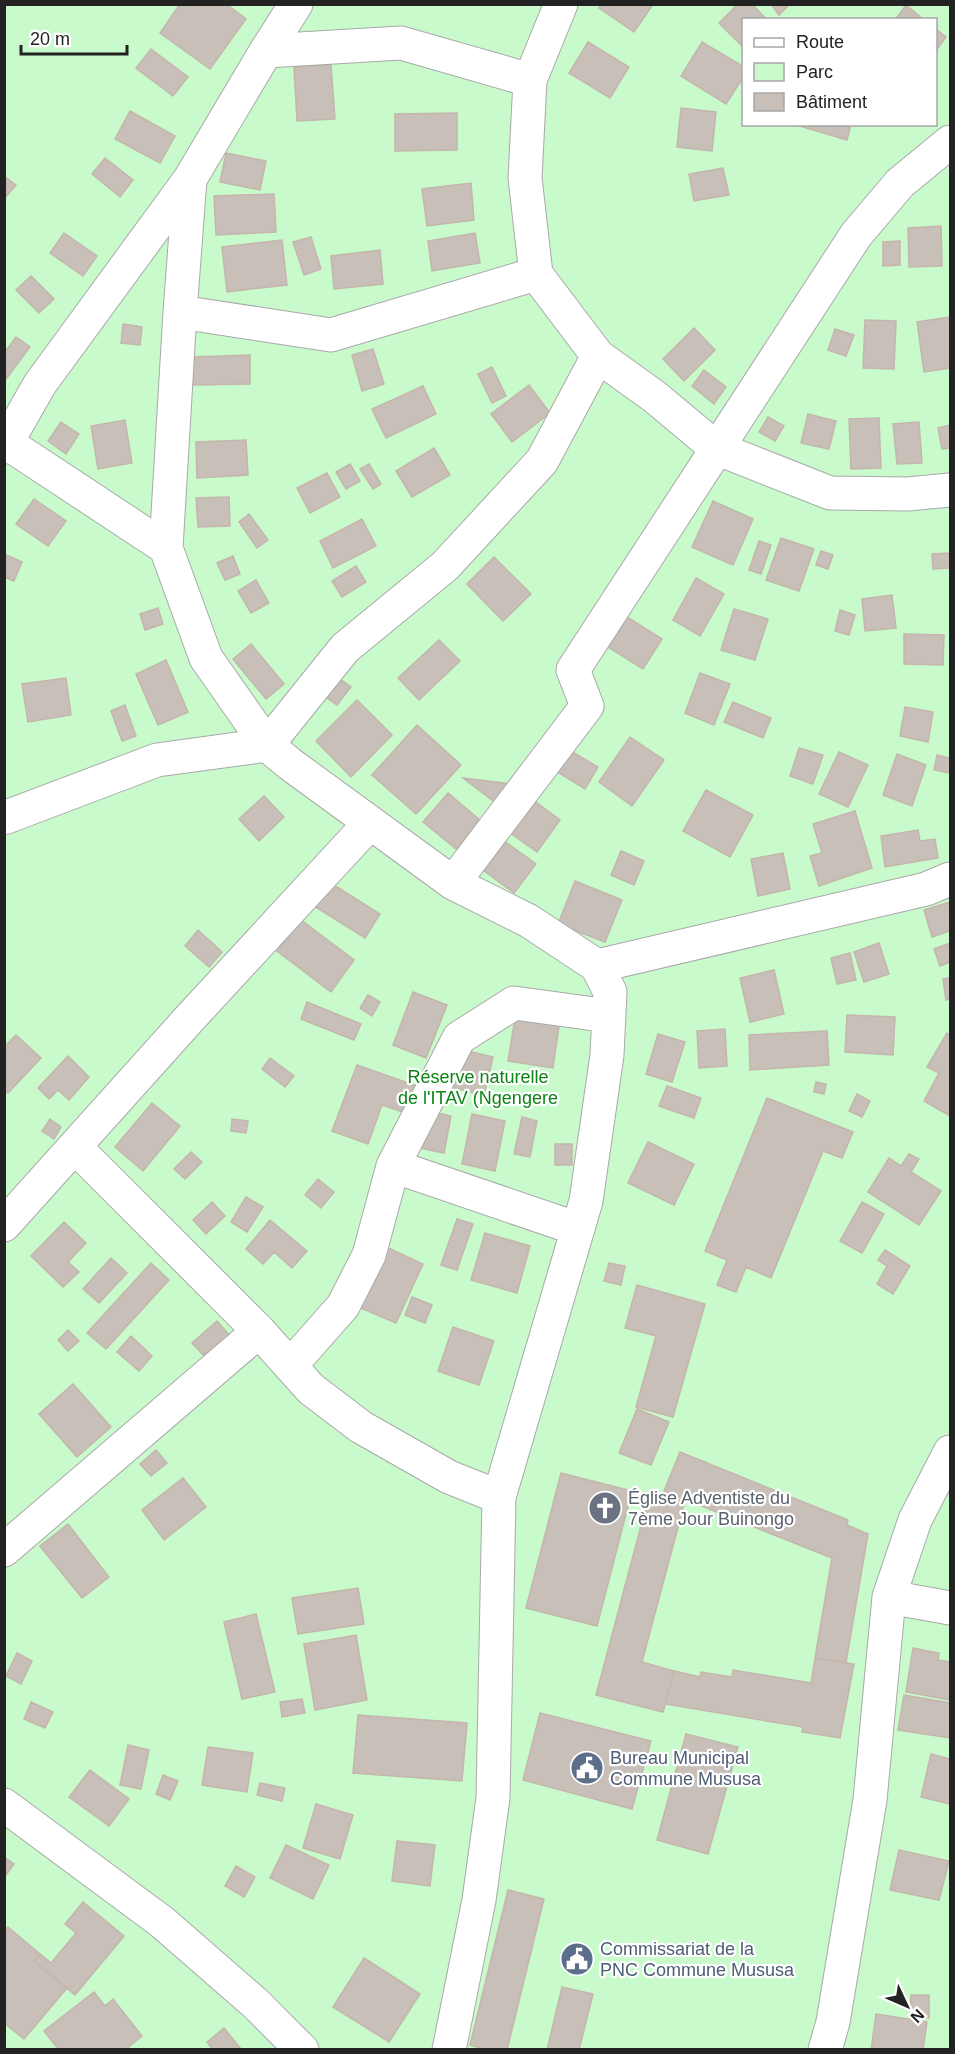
<svg xmlns="http://www.w3.org/2000/svg" width="955" height="2054" font-family="Helvetica,sans-serif">
  <style>
    .park { fill: #c8facc; fill-rule: evenodd }
    .building { fill: #c7bfb8; stroke: #c4b6ab; stroke-width: 1.5 }
    .lines { fill: none; stroke-linecap: round; stroke-linejoin: round }
    .minor-casing { stroke: #a9a9a9; stroke-width: 35 }
    .minor { stroke: #fff; stroke-width: 33 }
    .labels { text-anchor: middle; stroke-width: 4.5; stroke-linejoin: round; paint-order: stroke }
    .park-label { font-size: 18px; fill: #0c8416; stroke: #fff }
    .worship-label { font-size: 18px; fill: #5b616d; stroke: #fff; text-anchor: start }
    .service-label { font-size: 18px; fill: #4e5e75; stroke: #fff; text-anchor: start }
  </style>
  <rect width="100%" height="100%" fill="#f2efe9"/>
  <path class="park" d="M5,5H950V2049H5ZM744,20H936V124H744Z"/>
  <path class="building" d="M180,4H226L246,19L210,69L160,33Z
    M601,4H649L652,6L634,32L599,8Z
    M738,4H752L767,20H744V48L719,23Z
    M771,4H790L779,15Z
    M906,5L924,20H895Z
    M936,29L946,37L936,51Z
    M588,42L629,67L610,98L569,73Z
    M702,42L744,67V76L726,104L681,76Z
    M151,49L188,77L173,96L136,68Z
    M331,65L335,119L297,121L294,67Z
    M681,108L716,112L712,151L677,147Z
    M130,111L175,136L160,163L115,139Z
    M457,113V150L395,151V114Z
    M793,124H851L847,140Z
    M226,153L266,161L260,190L220,182Z
    M105,158L133,180L120,197L92,174Z
    M723,168L729,195L694,201L689,174Z
    M4,176L16,185L4,199Z
    M471,183L474,220L427,226L422,189Z
    M274,194L276,232L216,235L214,196Z
    M941,226L942,266L909,267L908,228Z
    M64,233L97,256L83,276L50,253Z
    M475,233L480,263L432,271L428,241Z
    M311,237L321,269L304,275L293,242Z
    M282,240L287,285L227,292L222,247Z
    M900,241V265L883,266V242Z
    M380,250L383,284L334,289L331,256Z
    M31,276L54,299L39,313L16,290Z
    M950,317V368L924,372L917,322Z
    M865,320L896,321L894,369L863,368Z
    M123,324L142,327L140,345L121,343Z
    M694,328L715,350L684,381L663,359Z
    M835,329L854,335L846,356L828,350Z
    M16,337L30,347L4,382V353Z
    M373,349L384,384L362,391L352,355Z
    M250,355V384L193,385L192,357Z
    M492,367L506,396L492,403L478,374Z
    M704,370L726,387L714,404L692,386Z
    M529,385L550,413L512,442L491,414Z
    M423,386L436,414L386,438L372,409Z
    M808,414L836,421L829,449L801,443Z
    M768,417L784,426L775,441L759,432Z
    M879,418L881,468L851,469L849,419Z
    M125,420L132,463L98,469L91,426Z
    M61,422L79,434L66,454L48,441Z
    M919,422L922,463L897,464L893,424Z
    M950,425V448L942,449L938,428Z
    M246,440L248,475L197,478L196,442Z
    M434,448L450,475L412,497L396,471Z
    M350,464L360,481L346,489L336,472Z
    M369,464L381,484L373,489L360,469Z
    M327,473L340,497L310,513L297,488Z
    M229,497L230,526L198,527L196,498Z
    M34,499L66,521L48,546L16,524Z
    M713,501L753,519L733,565L692,547Z
    M249,514L268,540L257,548L239,522Z
    M362,519L376,546L333,568L320,541Z
    M781,538L814,549L799,591L766,580Z
    M759,541L771,545L761,574L749,570Z
    M821,551L833,555L828,569L816,565Z
    M950,553V568L933,569L932,554Z
    M4,554L22,562L14,581L4,577Z
    M233,556L240,574L225,580L217,563Z
    M494,557L531,594L503,621L467,584Z
    M356,566L366,582L342,597L332,581Z
    M696,578L724,594L700,636L673,620Z
    M256,580L269,603L251,613L238,591Z
    M892,595L896,628L865,631L862,599Z
    M158,608L163,624L145,630L140,614Z
    M734,609L768,619L755,660L721,650Z
    M840,610L855,615L849,635L835,631Z
    M627,617L662,639L643,669L608,647Z
    M904,634L944,635L943,665L904,664Z
    M439,640L460,661L419,700L398,678Z
    M251,644L284,684L266,699L233,659Z
    M166,660L188,712L158,725L136,674Z
    M700,673L730,684L714,725L685,713Z
    M334,675L351,687L337,705L320,693Z
    M66,678L71,715L28,722L22,684Z
    M357,700L392,735L351,777L316,741Z
    M733,702L771,718L763,738L724,722Z
    M125,705L136,736L122,741L111,711Z
    M905,707L933,712L928,742L900,736Z
    M417,725L461,765L416,814L372,775Z
    M630,737L664,760L632,806L599,782Z
    M799,748L823,755L813,784L790,776Z
    M569,750L598,767L585,789L556,771Z
    M839,752L868,765L848,807L819,794Z
    M897,754L926,765L912,806L883,795Z
    M937,755L950,758V773L934,770Z
    M463,778L512,784L497,804Z
    M706,790L753,815L730,857L683,831Z
    M448,793L480,820L456,849L423,822Z
    M264,796L284,817L259,841L239,819Z
    M533,800L560,820L537,852L509,832Z
    M855,811L872,868L819,886L810,856L822,853L813,824Z
    M918,830L920,841L935,839L938,858L885,867L881,836Z
    M504,841L536,864L514,893L483,870Z
    M621,851L644,861L634,885L611,875Z
    M783,853L790,889L758,896L751,859Z
    M575,881L622,900L605,942L558,924Z
    M329,882L380,914L365,938L314,906Z
    M950,902V931L932,937L924,910Z
    M301,920L354,960L331,992L277,951Z
    M198,930L222,952L209,967L185,946Z
    M879,943L889,974L864,982L854,952Z
    M950,943V962L940,966L934,949Z
    M850,953L856,980L837,984L831,958Z
    M774,970L784,1014L750,1022L740,978Z
    M950,978V999L946,1000L943,979Z
    M413,992L447,1005L426,1058L393,1045Z
    M368,995L380,1002L372,1016L360,1008Z
    M307,1002L361,1024L354,1040L301,1019Z
    M516,1012L560,1019L553,1068L508,1061Z
    M847,1015L895,1017L893,1055L845,1052Z
    M725,1029L727,1066L699,1068L697,1031Z
    M827,1031L829,1065L750,1070L749,1035Z
    M947,1033L950,1035V1116L924,1101L939,1073L927,1067Z
    M658,1034L685,1042L672,1082L646,1074Z
    M16,1035L41,1058L8,1093L4,1090V1047Z
    M464,1050L493,1057L484,1095L454,1088Z
    M68,1056L89,1077L69,1100L58,1090L49,1099L38,1088Z
    M270,1058L294,1076L285,1087L262,1069Z
    M357,1065L425,1089L415,1116L382,1105L368,1144L332,1131Z
    M816,1082L826,1084L824,1094L814,1092Z
    M667,1086L701,1098L694,1118L659,1106Z
    M857,1094L870,1101L862,1117L849,1111Z
    M767,1098L853,1132L842,1158L823,1151L771,1278L746,1267L736,1292L717,1285L727,1260L705,1251Z
    M152,1103L180,1126L143,1171L115,1147Z
    M424,1110L451,1116L444,1153L415,1147Z
    M472,1114L505,1121L495,1171L462,1164Z
    M522,1117L537,1121L530,1157L514,1154Z
    M50,1119L61,1127L54,1139L42,1131Z
    M232,1119L248,1121L246,1133L231,1131Z
    M648,1142L694,1164L674,1205L628,1183Z
    M555,1144H572V1165H555Z
    M191,1152L202,1162L185,1179L174,1169Z
    M909,1154L919,1159L911,1172L941,1191L919,1225L868,1192L889,1158L901,1166Z
    M318,1179L334,1192L321,1208L305,1195Z
    M246,1197L263,1207L247,1232L231,1222Z
    M212,1202L225,1216L206,1234L193,1220Z
    M862,1202L884,1214L862,1253L840,1241Z
    M457,1219L473,1224L457,1270L441,1265Z
    M270,1220L307,1251L292,1268L274,1252L263,1264L246,1249Z
    M64,1222L86,1243L68,1262L79,1272L63,1287L31,1256Z
    M485,1233L530,1246L517,1293L471,1280Z
    M384,1246L423,1264L396,1323L356,1306Z
    M885,1250L910,1266L893,1294L877,1284L887,1266L878,1260Z
    M111,1258L127,1273L99,1303L83,1289Z
    M151,1263L169,1280L106,1349L87,1333Z
    M609,1263L625,1266L621,1285L604,1281Z
    M637,1285L705,1304L673,1417L636,1407L656,1336L625,1328Z
    M412,1297L432,1305L425,1323L405,1315Z
    M217,1321L230,1336L205,1357L192,1343Z
    M453,1327L494,1341L479,1385L438,1371Z
    M68,1330L79,1341L68,1351L58,1340Z
    M131,1336L152,1356L139,1371L117,1352Z
    M73,1384L111,1427L77,1457L39,1414Z
    M637,1409L669,1422L651,1465L619,1453Z
    M156,1450L167,1463L151,1476L140,1464Z
    M680,1452L848,1520L847,1525L868,1534L846,1663L815,1658L832,1558L664,1491Z
    M561,1473L632,1491L597,1626L526,1608Z
    M183,1478L206,1507L164,1540L142,1510Z
    M650,1492L685,1501L642,1662L674,1671L663,1712L596,1695Z
    M68,1524L109,1577L82,1598L40,1546Z
    M358,1588L364,1624L298,1634L292,1598Z
    M256,1614L275,1692L242,1699L224,1622Z
    M356,1635L367,1700L315,1710L304,1644Z
    M913,1648L939,1653L938,1660L950,1662V1700L906,1692Z
    M17,1653L32,1661L21,1684L6,1676Z
    M815,1658L854,1664L840,1738L802,1732L803,1727L665,1704L674,1671L700,1677L701,1672L732,1677L733,1670L811,1683Z
    M904,1695L950,1703V1738L898,1730Z
    M302,1699L305,1713L282,1717L280,1702Z
    M31,1702L53,1712L45,1728L24,1719Z
    M540,1713L651,1741L632,1809L523,1780Z
    M358,1715L467,1723L462,1781L353,1773Z
    M686,1734L738,1747L708,1854L657,1840Z
    M128,1745L149,1750L141,1789L120,1785Z
    M208,1747L253,1753L247,1792L202,1785Z
    M931,1754L950,1759V1804L921,1797Z
    M90,1770L129,1799L109,1826L69,1797Z
    M163,1775L178,1781L170,1800L156,1794Z
    M260,1783L285,1788L282,1801L257,1795Z
    M316,1804L353,1815L340,1859L303,1848Z
    M397,1841L435,1845L430,1886L392,1881Z
    M286,1845L329,1865L313,1899L270,1878Z
    M899,1850L949,1861L939,1900L890,1890Z
    M4,1857L14,1864L4,1878Z
    M236,1866L255,1877L244,1897L225,1886Z
    M508,1890L544,1899L507,2050H487L470,2045Z
    M83,1902L124,1936L75,1995L34,1961L40,1954L51,1963L76,1933L65,1924Z
    M8,1927L40,1954L34,1961L67,1988L24,2039L4,2023V1931Z
    M364,1958L420,1994L389,2042L333,2007Z
    M562,1987L593,1994L579,2050H547Z
    M94,1992L105,2006L113,1999L142,2036L125,2050H59L44,2031Z
    M911,1995H929V2018H910Z
    M876,2014L927,2022L923,2050H871Z
    M224,2028L241,2049L240,2050H213L207,2042Z"/>
  <g class="lines">
    <defs>
      <path id="minor" d="M561,4L530,80L525,178L536,274L598,356L655,397L716,448L830,493L908,494L950,490
        M266,51L401,43L530,80
        M190,179L180,312L166,548L206,658L267,745L290,764L453,883L529,921L597,966L610,992L607,1055L586,1201L499,1497L493,1798L479,1900L449,2050
        M180,312L331,335L536,274
        M4,441L166,548
        M4,447L40,384L190,179L266,51L296,4
        M4,818L157,760L267,745L345,648L445,566L542,461L598,356
        M453,883L587,706L573,670L856,235L900,183L950,142
        M597,966L926,889L950,879
        M75,1147L259,1331L311,1389L361,1427L449,1477L499,1497
        M393,1166L459,1038L514,1003L609,1016
        M4,1225L190,1018L370,823
        M290,1366L343,1306L369,1255L393,1166L578,1229
        M4,1550L259,1331
        M889,1597L950,1608
        M4,1805L162,1922L255,2003L302,2050
        M825,2050L833,2022L870,1800L889,1597L915,1520L950,1452"/>
    </defs>
    <use href="#minor" class="minor-casing"/>
    <use href="#minor" class="minor"/>
  </g>
  <defs>
    <symbol id="church-disc" viewBox="-11 -11 22 22"><circle r="9.5" fill="#6b7280" stroke="#fff"/><path d="M-1.2-6h2.4v3.5h3.3v2.4h-3.3V6h-2.4V-.1h-3.3v-2.4h3.3Z" fill="#fff"/></symbol>
    <symbol id="civic-disc" viewBox="-11 -11 22 22"><circle r="9.5" fill="#5c6f8a" stroke="#fff"/><path d="M-.6-6.5H3V-4.5H.6V-3L4-1V1h2V6H-6V1h2V-1L-.6-3ZM-1.2 2.5V6h2.4V2.5Z" fill="#fff"/></symbol>
  </defs>
  <g fill-rule="evenodd">
    <use href="#church-disc" x="586" y="1489" width="38" height="38"/>
    <use href="#civic-disc" x="568" y="1749" width="38" height="38"/>
    <use href="#civic-disc" x="558" y="1940" width="38" height="38"/>
  </g>
  <g class="labels">
    <g class="park-label">
      <text x="478" y="1083">Réserve naturelle<tspan x="478" dy="21">de l'ITAV (Ngengere</tspan></text>
    </g>
    <g class="worship-label">
      <text x="628" y="1504">Église Adventiste du<tspan x="628" dy="21">7ème Jour Buinongo</tspan></text>
    </g>
    <g class="service-label">
      <text x="610" y="1764">Bureau Municipal<tspan x="610" dy="21">Commune Mususa</tspan></text>
      <text x="600" y="1955">Commissariat de la<tspan x="600" dy="21">PNC Commune Mususa</tspan></text>
    </g>
  </g>
  <rect width="955" height="2054" fill="none" stroke="#222222" stroke-width="12"/>
  <rect x="742" y="18" width="195" height="108" fill="#ffffff" stroke="#a7a7a7" stroke-width="1.5"/>
  <rect x="754" y="38" width="30" height="9" fill="#ffffff" stroke="#a7a7a7" stroke-width="1.5"/>
  <text x="796" y="48" font-size="18" fill="#222222">Route</text>
  <rect x="754" y="63" width="30" height="18" fill="#c8facc" stroke="#a7a7a7" stroke-width="1.5"/>
  <text x="796" y="78" font-size="18" fill="#222222">Parc</text>
  <rect x="754" y="93" width="30" height="18" fill="#c7bfb8" stroke="#a7a7a7" stroke-width="1.5"/>
  <text x="796" y="108" font-size="18" fill="#222222">Bâtiment</text>
  <g transform="translate(907 2006) rotate(134)" stroke="#ffffff" stroke-width="4.5" paint-order="stroke">
  <path d="M0-4.5L10 22L0 15L-10 22Z" fill="#222222"/>
  <text y="-9" font-size="16" font-weight="bold" text-anchor="middle" fill="#222222">N</text>
  </g>
  <path d="M21 45v9h106v-9" fill="none" stroke="#222222" stroke-width="3"/>
  <text x="30" y="45" font-size="18" fill="#222222" stroke="#ffffff" stroke-width="4.5" paint-order="stroke">20 m</text>
</svg>
